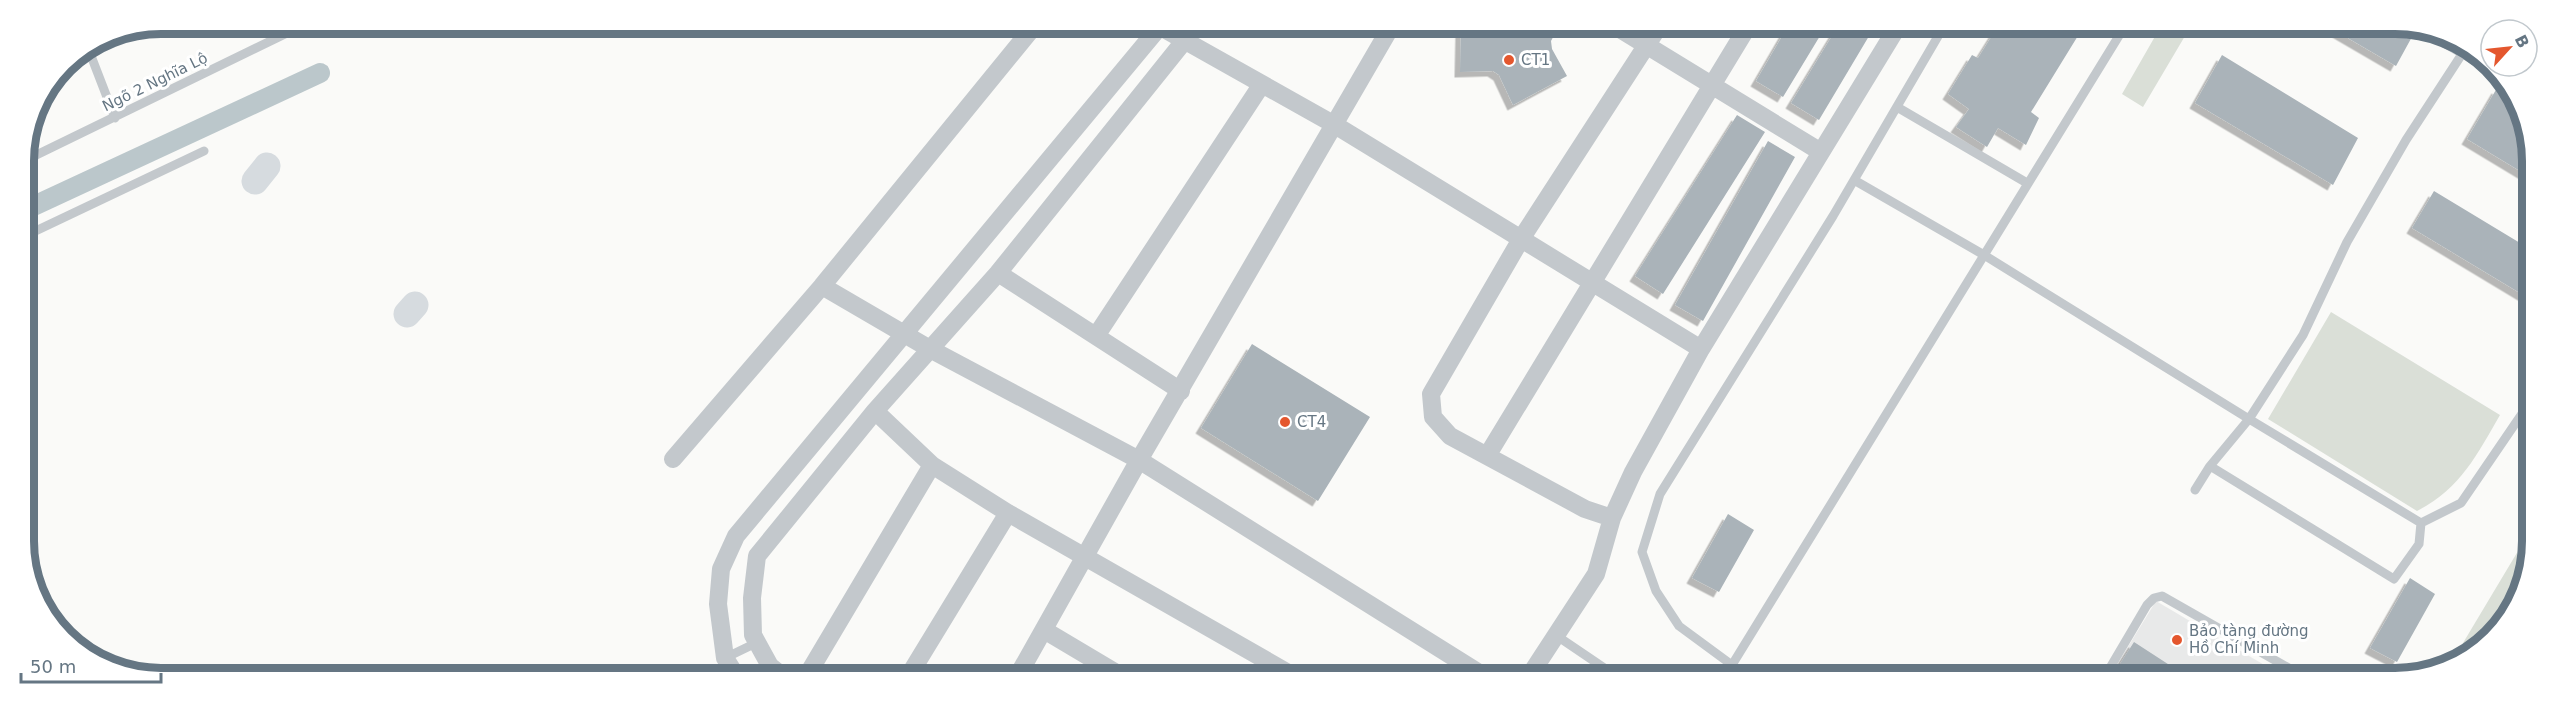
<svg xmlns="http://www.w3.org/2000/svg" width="2557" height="703" font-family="'DejaVu Sans',sans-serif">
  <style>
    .built { fill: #e8e9e9 }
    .green { fill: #dadfd7 }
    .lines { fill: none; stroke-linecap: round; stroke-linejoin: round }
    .canal { stroke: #bbc7cb; stroke-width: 20 }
    .building { fill: #aab3b9; filter: url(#shadow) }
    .lane { stroke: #c3c8cc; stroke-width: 9 }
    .street { stroke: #c3c8cc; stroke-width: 18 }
    .primary { stroke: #d6dbdf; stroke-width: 27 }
    .poi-dot { fill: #e4572e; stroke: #fff; stroke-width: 2 }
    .labels { text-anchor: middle; stroke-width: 6; stroke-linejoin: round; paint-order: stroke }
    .poi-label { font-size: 15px; fill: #657683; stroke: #fff; text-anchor: start }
    .street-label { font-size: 15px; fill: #657683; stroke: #fff }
    .rim { fill: none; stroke: #657683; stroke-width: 8 }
  </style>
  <defs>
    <filter id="shadow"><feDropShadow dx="-5.5" dy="5.5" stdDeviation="0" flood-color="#0004"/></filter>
  </defs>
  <rect width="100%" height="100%" fill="#fafaf8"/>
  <path class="built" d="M2156,601L2288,679L2109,678Z"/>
  <path class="green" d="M2161,26H2170L2185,36L2143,107L2122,94Z
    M2331,312L2500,415C2477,455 2460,489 2417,511L2268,419Z
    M2530,531V569L2486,645L2454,658Z"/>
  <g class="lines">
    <path class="canal" d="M25,210L320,73"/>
  </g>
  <path class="building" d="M1461,26H1559L1551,41L1552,49L1567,76L1513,105L1499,75L1493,71L1460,72Z
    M1788,26H1826L1783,97L1756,81Z
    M1838,26H1875L1819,120L1791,103Z
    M1998,26H2084L2031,112L2039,118L2026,145L1998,128L1987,147L1956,127L1969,109L1948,94L1972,55L1978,58Z
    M2329,27H2401L2413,35L2396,66Z
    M2222,55L2358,138L2333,185L2195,103Z
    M2497,88L2510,97L2530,135V177L2467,139Z
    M1737,115L1765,132L1663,294L1635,276Z
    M1768,141L1795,157L1703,321L1675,305Z
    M2434,191L2530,249V299L2412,228Z
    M1252,344L1370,417L1318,501L1201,428Z
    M1728,514L1754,530L1719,592L1692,578Z
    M2410,578L2435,594L2397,662L2370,648Z
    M2134,642L2171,666L2164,678H2111Z"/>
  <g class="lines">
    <path class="lane" d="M2417,27L2499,75
      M88,48L115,118
      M1897,107L2027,183
      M24,161L285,34L294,24
      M1854,180L1984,255L2249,419L2303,335L2347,242L2406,140L2462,54
      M25,236L204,151
      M2210,466L2394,579L2419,544L2421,523
      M2195,490L2210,466L2249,419L2421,523L2461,503L2530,402
      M1557,636L1619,678
      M725,658L756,643
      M1732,665L1679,626L1656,591L1642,552L1660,494L1833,216L1944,26
      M1724,678L2125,26
      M2104,678L2147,605L2154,598L2162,596L2308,679"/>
    <path class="street" d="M1157,25L1335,125L1701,349
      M1615,26L1821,152
      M998,273L1181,391
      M822,286L930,349L1139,460L1487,678
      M1096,336L1262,84
      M875,411L932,465L1008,513L1297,678
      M1487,456L1748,26
      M673,459L822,286L1035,25
      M1612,518L1585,509L1450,436L1433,417L1431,394L1521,239L1659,26
      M1044,630L1123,677
      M737,677L725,658L718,604L721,569L736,536L1161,25
      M784,677L770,666L753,635L752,598L757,556L875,411L998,273L1197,25
      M806,677L932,465
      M908,677L1008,513
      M1017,677L1139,460L1392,25
      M1528,678L1596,574L1612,518L1633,472L1701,349L1898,26"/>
    <path class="primary" d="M255,181L267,166
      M407,314L415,305"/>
  </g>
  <g class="poi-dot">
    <circle cx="1509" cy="60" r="6"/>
    <circle cx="1285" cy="422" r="6"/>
    <circle cx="2177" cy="640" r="6"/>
  </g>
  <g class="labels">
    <g class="poi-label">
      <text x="1521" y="65">CT1</text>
      <text x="1297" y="427">CT4</text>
      <text x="2189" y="636">Bảo tàng đường<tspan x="2189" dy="17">Hồ Chí Minh</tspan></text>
    </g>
    <g class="street-label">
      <text transform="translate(155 82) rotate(-26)" y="5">Ngõ 2 Nghĩa Lộ</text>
    </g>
  </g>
  <path d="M0 0H2557V703H0ZM161 34H2395A127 127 0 0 1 2522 161V541A127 127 0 0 1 2395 668H161A127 127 0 0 1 34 541V161A127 127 0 0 1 161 34Z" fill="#fff" fill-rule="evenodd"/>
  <path class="rim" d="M161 34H2395A127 127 0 0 1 2522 161V541A127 127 0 0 1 2395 668H161A127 127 0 0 1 34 541V161A127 127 0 0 1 161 34Z"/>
  <g transform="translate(2509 48) rotate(63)"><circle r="28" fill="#ffffff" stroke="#c1c8cd" stroke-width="1.5"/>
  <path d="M0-4.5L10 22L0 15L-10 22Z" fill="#e4572e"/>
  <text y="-9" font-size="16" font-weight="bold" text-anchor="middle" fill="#657683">B</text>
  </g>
  <path d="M21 673v9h140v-9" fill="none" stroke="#657683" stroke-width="3"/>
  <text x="30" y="673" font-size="18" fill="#657683" stroke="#ffffff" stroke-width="4.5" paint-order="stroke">50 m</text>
</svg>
